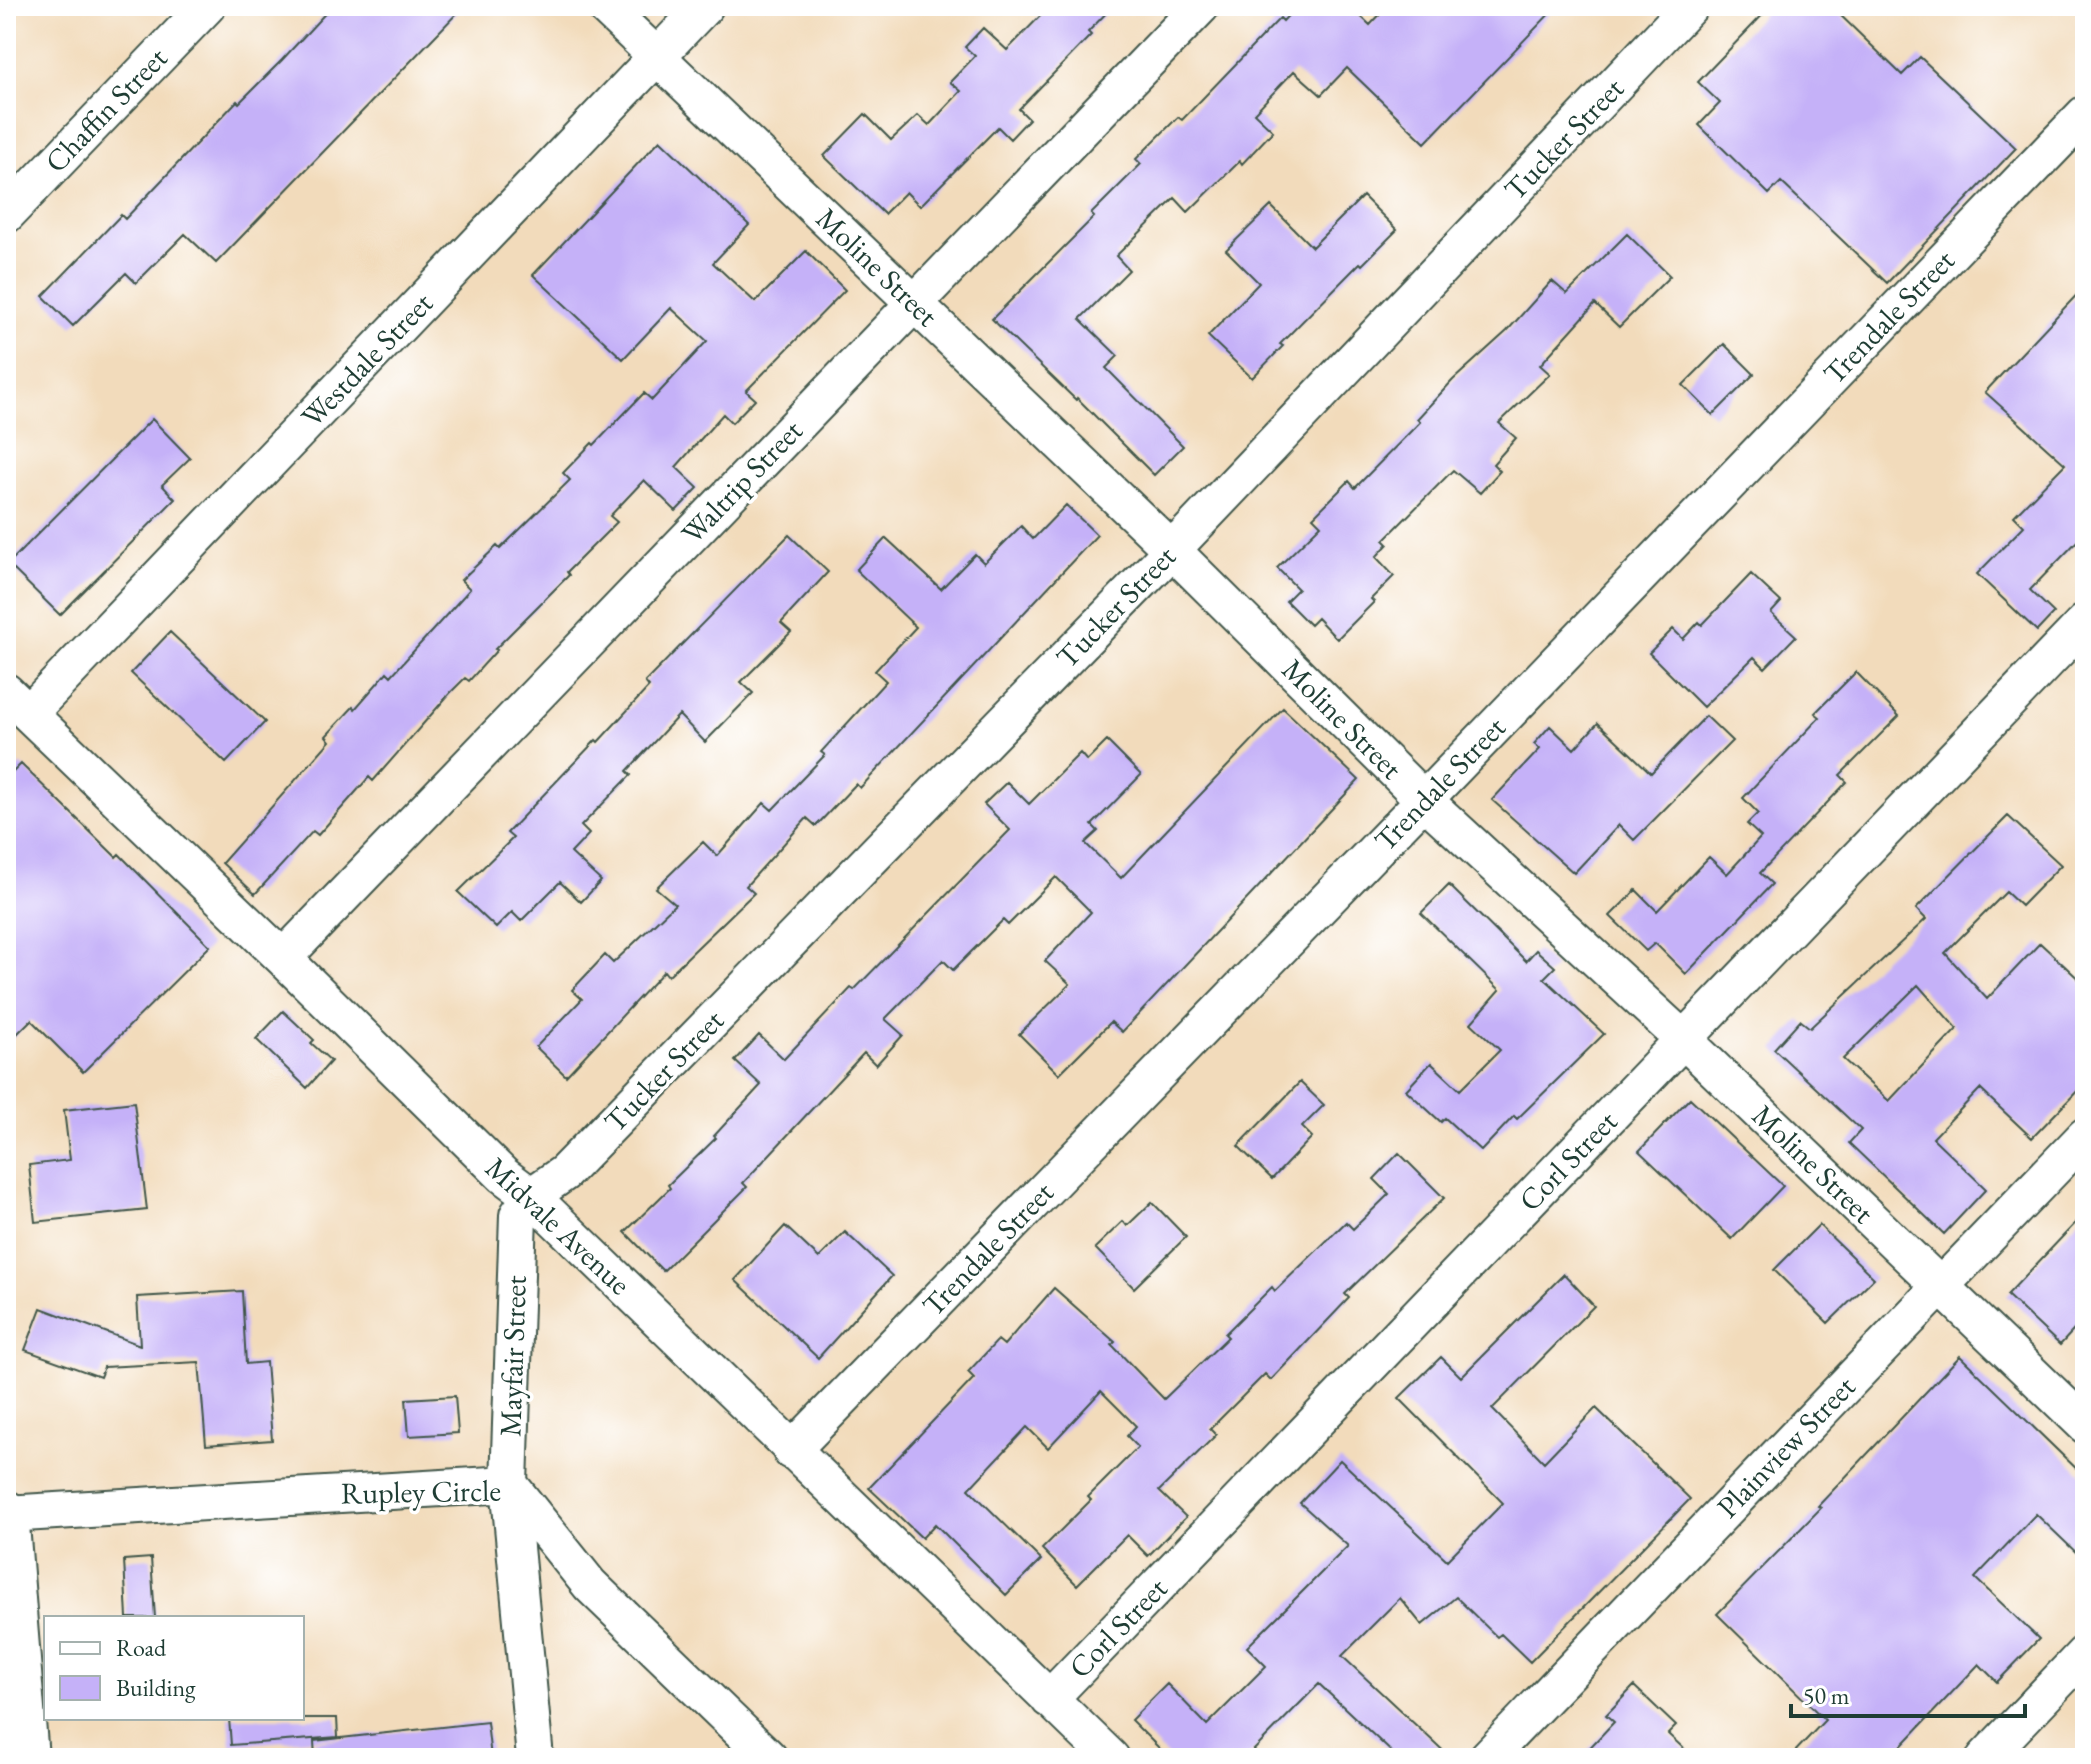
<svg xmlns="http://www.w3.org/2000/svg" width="2091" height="1764" font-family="'EB Garamond',serif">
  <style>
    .building { fill: #c5b1f8; fill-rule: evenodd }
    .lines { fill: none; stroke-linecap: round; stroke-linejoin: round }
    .minor-casing { stroke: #3f5548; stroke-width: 40 }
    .major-casing { stroke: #3f5548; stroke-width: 48 }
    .minor { stroke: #fff; stroke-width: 36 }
    .major { stroke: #fff; stroke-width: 44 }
    .labels { text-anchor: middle; stroke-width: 7; stroke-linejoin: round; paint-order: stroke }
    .street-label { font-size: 30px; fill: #1f3d34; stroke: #fff }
  </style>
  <rect width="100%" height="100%" fill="#fff"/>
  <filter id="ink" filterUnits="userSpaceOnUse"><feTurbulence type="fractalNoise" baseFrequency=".0125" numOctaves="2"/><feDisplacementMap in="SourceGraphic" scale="16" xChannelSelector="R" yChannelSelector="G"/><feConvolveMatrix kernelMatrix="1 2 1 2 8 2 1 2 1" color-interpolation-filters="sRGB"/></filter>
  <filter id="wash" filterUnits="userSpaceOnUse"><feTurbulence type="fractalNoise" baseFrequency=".006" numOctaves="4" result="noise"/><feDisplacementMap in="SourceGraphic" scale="32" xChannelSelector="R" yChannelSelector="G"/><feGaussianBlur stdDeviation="1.8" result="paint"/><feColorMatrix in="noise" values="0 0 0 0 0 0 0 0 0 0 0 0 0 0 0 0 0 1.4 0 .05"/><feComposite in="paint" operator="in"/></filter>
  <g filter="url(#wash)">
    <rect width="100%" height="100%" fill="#f2dbbb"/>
    <g id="blocks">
      <path class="building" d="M332,6H464L216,263L185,234L136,283L126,273L73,326L43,296L121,215L125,219L237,101L239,103L282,60Z
        M1050,6H1113L1088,32L1091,35L1019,109L1029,119L1010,139L998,127L920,206L906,192L884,214L824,156L865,114L891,140L918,115L929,125L961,91L950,82L975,56L965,47L983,28L1007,50Z
        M1297,6H1350L1370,25L1388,6H1557L1425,143L1347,68L1321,95L1294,71L1254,113L1273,131L1242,164L1240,161L1188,212L1175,198L1116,256L1129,270L1080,319L1118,356L1106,368L1183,446L1154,475L1077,398L1076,400L992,319L1094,217L1091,214L1141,164L1136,159L1178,117L1182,120L1280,18L1283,21Z
        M1771,6H1831L1902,75L1920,57L2016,148L1887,283L1781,182L1769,194L1699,125L1720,103L1698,82Z
        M660,140L749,225L713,263L755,302L806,251L845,290L746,391L755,399L732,423L723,414L676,467L698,488L676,511L644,480L610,516L617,522L567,572L569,575L495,649L497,650L469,681L465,678L451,692L373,781L369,777L318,835L313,831L255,894L222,863L330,741L326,736L353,707L355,709L387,672L391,676L470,589L461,580L497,546L500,549L570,480L563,473L592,443L594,445L644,393L652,400L707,341L671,308L623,359L533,275Z
        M1363,196L1397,230L1362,265L1360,263L1280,344L1283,346L1252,378L1208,336L1259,283L1226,250L1271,206L1312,247Z
        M1627,234L1670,276L1619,327L1595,304L1540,365L1550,374L1499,423L1516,438L1493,464L1500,471L1480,493L1453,470L1384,540L1388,544L1376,557L1394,576L1371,599L1374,602L1337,639L1317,618L1310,625L1286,601L1298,589L1277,568L1321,525L1313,517L1349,481L1355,488L1420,422L1417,419L1453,380L1507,331L1552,281L1567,294Z
        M2085,286V533L2030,590L2054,613L2037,631L1977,574L2024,526L2014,516L2065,464L1985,392Z
        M1724,344L1754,374L1713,415L1683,385Z
        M152,419L190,458L162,485L175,499L60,615L8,564Z
        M1066,505L1097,535L860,788L856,784L816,826L807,818L746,886L754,893L668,976L664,971L566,1076L536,1047L582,999L572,990L605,955L613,963L675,904L656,888L703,842L717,856L764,803L772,810L825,755L821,752L886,681L875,671L916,627L856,570L886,538L941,589L975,554L984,563L1021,526L1033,539Z
        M789,535L828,572L781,623L791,632L741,682L753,693L705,742L679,715L627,771L631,775L581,826L589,834L571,853L601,881L581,902L560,882L521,921L512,912L496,928L458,892L513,838L507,833L596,740L598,742L649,687L645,682Z
        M1751,574L1781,602L1771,613L1796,636L1765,668L1754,657L1703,707L1649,653L1673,629L1683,639L1699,622L1702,625Z
        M170,632L265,722L226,763L131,673Z
        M1856,672L1899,716L1840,775L1847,782L1760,873L1772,884L1686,974L1655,943L1646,951L1610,916L1636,890L1657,911L1709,857L1727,874L1761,837L1747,824L1758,813L1743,798L1820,717L1815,713Z
        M1283,708L1359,780L1122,1032L1111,1022L1059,1074L1019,1034L1070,984L1045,961L1091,912L1056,877L1008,925L1003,920L953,970L943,960L885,1019L903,1035L876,1065L864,1053L743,1183L747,1187L663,1271L625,1232L670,1188L668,1185L716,1138L714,1136L761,1085L735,1061L759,1035L784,1059L851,988L854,990L1010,830L984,804L1007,782L1029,804L1080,753L1087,761L1107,741L1141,775L1092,825L1098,831L1085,843L1121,878Z
        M1706,716L1732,741L1634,840L1619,825L1574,873L1492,800L1540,749L1534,744L1550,726L1574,749L1598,723L1651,773Z
        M21,764L116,857L119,854L210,946L83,1072L31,1020L6,1045V779Z
        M2008,816L2061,865L2021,906L2006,892L1945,953L1987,999L2040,943L2085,985V1083L2032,1138L1980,1089L1933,1138L1986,1189L1944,1234L1849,1143L1861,1130L1774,1049L1800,1020L1810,1028L1926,919L1916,909ZM1918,985L1957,1029L1889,1101L1843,1059Z
        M1449,885L1526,961L1536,950L1555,967L1544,978L1604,1034L1517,1119L1514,1116L1481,1151L1445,1118L1441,1122L1406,1090L1431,1063L1460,1090L1500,1050L1471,1023L1500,990L1421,913Z
        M283,1011L314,1040L311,1043L331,1061L307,1088L256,1039Z
        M1300,1082L1324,1105L1302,1127L1312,1137L1272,1179L1238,1146Z
        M1690,1098L1783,1186L1732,1239L1639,1151Z
        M134,1102L147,1210L35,1222L29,1165L70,1160L64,1110Z
        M1399,1153L1444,1198L1345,1294L1349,1298L1271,1380L1265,1374L1210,1429L1216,1435L1159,1491L1186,1517L1148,1556L1127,1535L1077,1585L1042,1549L1091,1500L1088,1497L1138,1447L1127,1436L1136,1426L1101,1391L1048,1448L1027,1427L969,1489L1041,1560L1006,1595L935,1524L922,1538L869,1488L974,1378L968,1372L998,1340L1004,1345L1054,1288L1115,1342L1112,1345L1164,1399L1228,1337L1225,1334L1272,1287L1275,1291L1346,1222L1353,1229L1389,1194L1374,1179Z
        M1152,1202L1186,1237L1134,1288L1095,1248L1123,1221L1127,1226Z
        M2085,1213V1318L2060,1345L2007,1295Z
        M1819,1225L1874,1278L1828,1323L1774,1270Z
        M785,1226L819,1258L845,1232L892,1276L818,1358L735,1280Z
        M1564,1274L1594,1306L1492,1409L1544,1462L1596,1408L1690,1499L1530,1662L1501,1634L1497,1637L1456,1597L1422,1625L1400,1598L1342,1656L1451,1758H1398L1319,1684L1246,1758H1169L1131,1720L1167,1684L1207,1725L1266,1666L1247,1647L1348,1546L1300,1503L1340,1460L1447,1560L1503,1503L1399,1398L1441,1357L1461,1377Z
        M242,1291L246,1364L266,1362L272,1440L206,1445L199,1362L104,1367L100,1377L25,1350L41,1308L140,1345L137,1297Z
        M1960,1356L2085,1477V1561L2036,1514L1975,1578L2039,1639L1997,1682L1979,1664L1890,1758H1789L1825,1720L1717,1614L1821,1508L1818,1506Z
        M455,1396L458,1433L409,1436L406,1399Z
        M151,1558L155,1618H127L124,1560Z
        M1634,1686L1676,1726L1668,1734L1694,1758H1580L1614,1722L1606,1715Z
        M229,1718H337L338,1737L231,1745Z
        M487,1722L491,1758H315L314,1741Z"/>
    </g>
  </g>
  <g filter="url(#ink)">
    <use href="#blocks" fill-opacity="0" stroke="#3f5548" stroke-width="2"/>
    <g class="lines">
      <defs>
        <path id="minor" d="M604,6L1172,550L1424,800L1684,1040L2085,1425
          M6,215L207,6
          M6,692L283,958L503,1175L531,1196L1111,1758
          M29,713L705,6
          M283,958L1201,6
          M791,1451L1424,800L2085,114
          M6,1514L509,1484L590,1585L769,1758
          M1049,1699L2085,622
          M535,1758L509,1484L518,1215L531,1196L564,1173L1172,550L1690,6
          M1487,1758L2085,1136
          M1985,1758L2085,1653"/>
        <path id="major" d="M6,1513L26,1758"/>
      </defs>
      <use href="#minor" class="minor-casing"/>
      <use href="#major" class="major-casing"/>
      <use href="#minor" class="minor"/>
      <use href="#major" class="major"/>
    </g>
  </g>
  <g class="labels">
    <g class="street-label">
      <text transform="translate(106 110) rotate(-46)" y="10">Chaffin Street</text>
      <text transform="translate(1564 139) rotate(-46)" y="10">Tucker Street</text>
      <text transform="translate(877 267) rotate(44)" y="10">Moline Street</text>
      <text transform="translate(1889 317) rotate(-46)" y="10">Trendale Street</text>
      <text transform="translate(367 360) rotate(-46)" y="10">Westdale Street</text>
      <text transform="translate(742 482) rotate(-46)" y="10">Waltrip Street</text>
      <text transform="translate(1116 607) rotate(-46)" y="10">Tucker Street</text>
      <text transform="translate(1342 719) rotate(45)" y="10">Moline Street</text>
      <text transform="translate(1440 784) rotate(-46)" y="10">Trendale Street</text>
      <text transform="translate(664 1071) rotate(-46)" y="10">Tucker Street</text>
      <text transform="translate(1568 1161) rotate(-46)" y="10">Corl Street</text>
      <text transform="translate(1813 1164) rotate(44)" y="10">Moline Street</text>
      <text transform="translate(558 1226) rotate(43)" y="10">Midvale Avenue</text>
      <text transform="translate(988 1249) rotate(-46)" y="10">Trendale Street</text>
      <text transform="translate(513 1356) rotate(-88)" y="10">Mayfair Street</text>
      <text transform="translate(1786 1447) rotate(-46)" y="10">Plainview Street</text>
      <text transform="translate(421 1492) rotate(-1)" y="10">Rupley Circle</text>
      <text transform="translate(1118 1628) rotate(-46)" y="10">Corl Street</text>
    </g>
  </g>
  <rect width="2091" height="1764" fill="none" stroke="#fff" stroke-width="32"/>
  <rect x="44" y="1616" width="260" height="104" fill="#ffffff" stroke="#a5b1ae" stroke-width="2"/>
  <rect x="60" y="1642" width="40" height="12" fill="#ffffff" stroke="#a5b1ae" stroke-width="2"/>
  <text x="116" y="1656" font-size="24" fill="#1f3d34">Road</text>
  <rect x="60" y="1676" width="40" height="24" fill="#c5b1f8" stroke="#a5b1ae" stroke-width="2"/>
  <text x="116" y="1696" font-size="24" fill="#1f3d34">Building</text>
  <path d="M1791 1704v12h234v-12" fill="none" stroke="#1f3d34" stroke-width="4"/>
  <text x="1803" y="1704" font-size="24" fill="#1f3d34" stroke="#ffffff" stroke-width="6" paint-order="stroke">50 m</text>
</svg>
